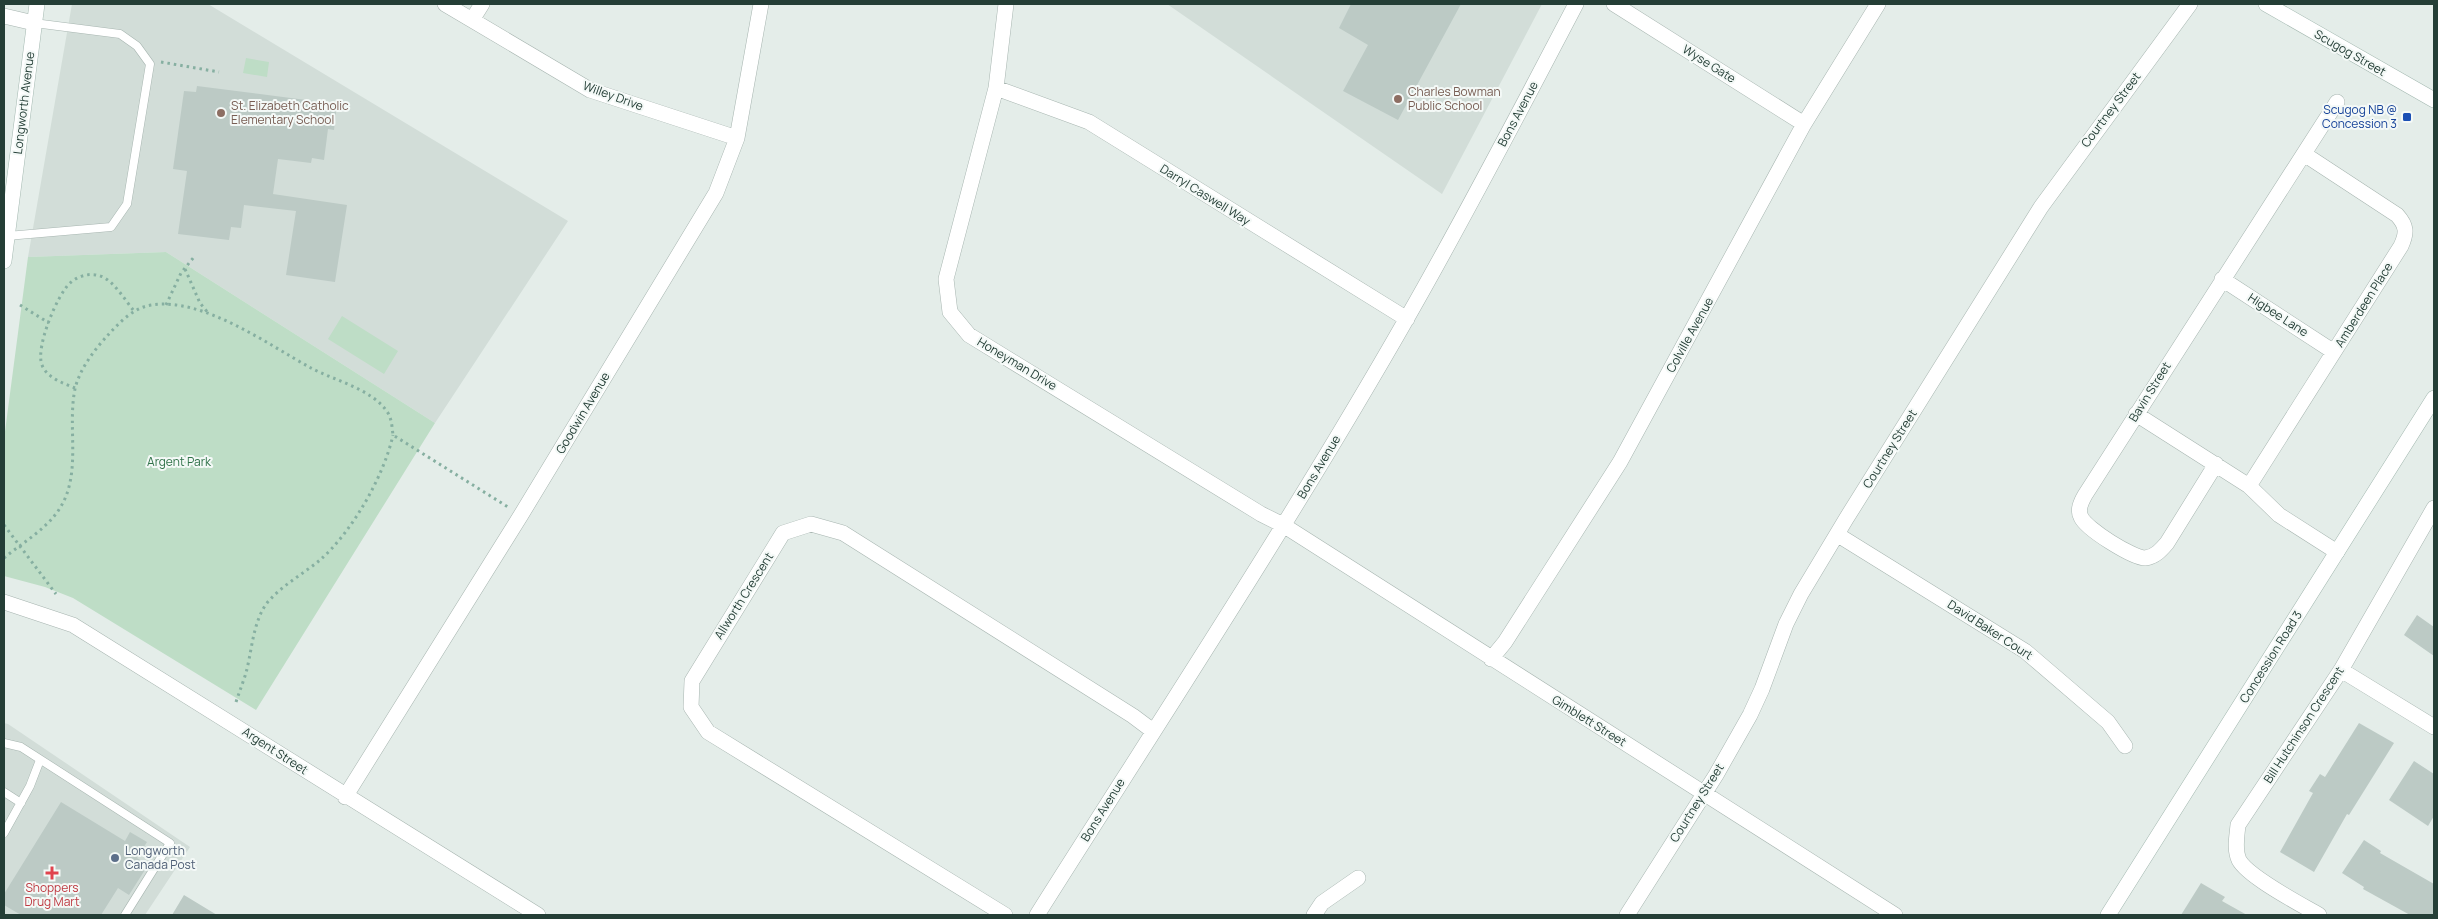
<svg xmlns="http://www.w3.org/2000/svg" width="2438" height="919" font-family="Manrope,sans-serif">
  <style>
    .built { fill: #d2ddd8 }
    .green { fill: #beddc6 }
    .building { fill: #bccac5 }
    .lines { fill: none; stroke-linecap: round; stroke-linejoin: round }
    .lane-casing { stroke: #a7b5b0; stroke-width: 9 }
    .street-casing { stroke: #a7b5b0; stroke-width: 16 }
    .secondary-casing { stroke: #a3b8b0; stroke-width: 16 }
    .path { stroke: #86afa1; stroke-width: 3; stroke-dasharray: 2.5 4; stroke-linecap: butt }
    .lane { stroke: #fff; stroke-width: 8 }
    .street { stroke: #fff; stroke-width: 15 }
    .secondary { stroke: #fff; stroke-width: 15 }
    .education-dot { fill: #8d6e63; stroke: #f4f9f7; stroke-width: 2 }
    .transit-dot { fill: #1a4fb4; stroke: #f4f9f7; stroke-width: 2 }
    .service-dot { fill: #5c6f8a; stroke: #f4f9f7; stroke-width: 2 }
    .health-dot { fill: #e0444e; stroke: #f4f9f7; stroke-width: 2 }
    .labels { text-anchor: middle; stroke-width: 4; stroke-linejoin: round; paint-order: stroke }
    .street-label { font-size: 12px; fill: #243e36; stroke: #f4f9f7 }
    .education-label { font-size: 12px; fill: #785e54; stroke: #f4f9f7; text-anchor: start }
    .transit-label { font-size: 12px; fill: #164399; stroke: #f4f9f7; text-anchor: end }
    .park-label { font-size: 12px; fill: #307249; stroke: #f4f9f7 }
    .service-label { font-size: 12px; fill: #4e5e75; stroke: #f4f9f7; text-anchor: start }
    .health-label { font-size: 12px; fill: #be3a42; stroke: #f4f9f7 }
  </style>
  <rect width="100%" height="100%" fill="#e4ede9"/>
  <path class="built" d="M72,4H208L568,221L435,423L166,252L28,257Z
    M1167,4H1542L1442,194Z
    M4,723L8,724L190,847L145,915H4Z"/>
  <path class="green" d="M246,58L269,62L267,77L243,73Z
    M166,252L435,423L256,710L73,598L45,587L4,576V439L28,257Z
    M342,316L398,351L384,374L328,339Z"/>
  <path class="building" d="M1351,4H1461L1398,120L1343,91L1368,45L1339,28Z
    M197,86L337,104L334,130L328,129L324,160L312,158L311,163L278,159L273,194L347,205L335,282L286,275L296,211L244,205L241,228L231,227L229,240L178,234L187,171L173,169L184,91L196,92Z
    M2417,615L2434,627V656L2404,635Z
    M2359,723L2394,743L2349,815L2347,814L2314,872L2280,852L2313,793L2309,791L2320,774L2325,777Z
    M2414,761L2434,774V816L2428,826L2389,800Z
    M61,802L125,841L130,832L147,842L137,858L148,865L129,895L118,888L101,915H21L4,905V894Z
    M2364,840L2381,851L2380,853L2434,884V915H2410L2363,889L2364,887L2342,873Z
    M2201,883L2225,897L2222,901L2247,915H2181Z
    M184,895L217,915H172Z"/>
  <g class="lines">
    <defs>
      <path id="lane" d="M7,236L111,227L127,204L150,64L137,46L120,34L34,23
        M4,743L21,747L170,843L125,915
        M4,792L21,803
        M4,833L30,786L40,760"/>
      <path id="street" d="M445,4L590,90L737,138
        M1006,4L996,88L946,279L950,312L969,335L1261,514L1283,525L1895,915
        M1614,4L1804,124
        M4,16L34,23
        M472,20L482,4
        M996,88L1089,122L1407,319
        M2304,154L2397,215C2407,226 2407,233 2401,246L2249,486L2279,515L2337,552
        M2222,279L2334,352
        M2136,414L2249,486
        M2216,464L2167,543C2161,550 2155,557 2145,558C2133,558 2086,529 2081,517C2077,510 2081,502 2085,495L2337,102
        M1838,535L2025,651L2108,722L2125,746
        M4,602L73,625L538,915
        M1491,659L1505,642L1620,462L1804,124L1878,4
        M2341,670L2434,727
        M345,797L521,515L716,193L737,138L761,4
        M1005,915L708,732L691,707L692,681L783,533L811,524L843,533L1133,716L1153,731
        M1037,915C1162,717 1291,521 1407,318C1466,215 1521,109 1576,4
        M1314,915L1322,903L1358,878
        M1627,915L1716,775L1750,715L1762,689L1786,624L1801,594L1846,519L2041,207L2190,4
        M2319,915C2302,905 2248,877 2239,860C2234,849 2237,836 2238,825L2341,670L2434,508"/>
      <path id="secondary" d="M2266,4L2434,100
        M4,261L37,4
        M2108,915L2434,398"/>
    </defs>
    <use href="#lane" class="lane-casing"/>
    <use href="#street" class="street-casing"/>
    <use href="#secondary" class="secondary-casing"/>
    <path class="path" d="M161,62L219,72
      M185,269L200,303L209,314
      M20,305L49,323
      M166,305L181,273L194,257
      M75,388C63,383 47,378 42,365C35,348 57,295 70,283C79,275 92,272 103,277C115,283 125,300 134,311
      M4,525L56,594
      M4,558C22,543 47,529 60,508C82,473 67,427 75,389C79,370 95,349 108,335C120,322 133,308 151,305C203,297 267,344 311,368C335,381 373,389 388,413C392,420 392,428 393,435L508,507
      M236,702C239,693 242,685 245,676C252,654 252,623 267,603C281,586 303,574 320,560C352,532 384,476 393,435"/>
    <use href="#lane" class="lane"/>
    <use href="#street" class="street"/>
    <use href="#secondary" class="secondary"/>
  </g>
  <g class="education-dot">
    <circle cx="1398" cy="99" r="5"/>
    <circle cx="221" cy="113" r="5"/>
  </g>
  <rect class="transit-dot" x="2402" y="112" width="10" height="10" rx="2.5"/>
  <circle class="service-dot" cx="115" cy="858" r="5"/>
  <path class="health-dot" d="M49.5 865.5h5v5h5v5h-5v5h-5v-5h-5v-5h5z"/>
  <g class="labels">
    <g class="street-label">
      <text transform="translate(2350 53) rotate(30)" y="4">Scugog Street</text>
      <text transform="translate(1709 64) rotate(32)" y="4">Wyse Gate</text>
      <text transform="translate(613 96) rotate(20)" y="4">Willey Drive</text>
      <text transform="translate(24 103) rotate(-83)" y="4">Longworth Avenue</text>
      <text transform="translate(2111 110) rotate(-53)" y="4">Courtney Street</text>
      <text transform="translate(1518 114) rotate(-62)" y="4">Bons Avenue</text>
      <text transform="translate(1205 195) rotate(32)" y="4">Darryl Caswell Way</text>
      <text transform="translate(2364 305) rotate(-58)" y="4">Amberdeen Place</text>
      <text transform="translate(2278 315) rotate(33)" y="4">Higbee Lane</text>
      <text transform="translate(1690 335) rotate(-61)" y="4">Colville Avenue</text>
      <text transform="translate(1017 364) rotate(31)" y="4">Honeyman Drive</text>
      <text transform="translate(2150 392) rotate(-58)" y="4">Bavin Street</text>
      <text transform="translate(583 413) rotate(-59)" y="4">Goodwin Avenue</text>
      <text transform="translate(1890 449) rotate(-58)" y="4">Courtney Street</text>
      <text transform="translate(1319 467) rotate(-59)" y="4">Bons Avenue</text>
      <text transform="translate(744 596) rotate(-58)" y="4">Allworth Crescent</text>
      <text transform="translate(1990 630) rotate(33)" y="4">David Baker Court</text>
      <text transform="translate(2271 657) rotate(-58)" y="4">Concession Road 3</text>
      <text transform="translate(1589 721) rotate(32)" y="4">Gimblett Street</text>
      <text transform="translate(2304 725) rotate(-57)" y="4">Bill Hutchinson Crescent</text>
      <text transform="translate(275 751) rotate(33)" y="4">Argent Street</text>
      <text transform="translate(1697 803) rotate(-58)" y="4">Courtney Street</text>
      <text transform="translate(1103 810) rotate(-58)" y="4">Bons Avenue</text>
    </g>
    <g class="education-label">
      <text x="1408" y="96">Charles Bowman<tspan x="1408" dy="14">Public School</tspan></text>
      <text x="231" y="110">St. Elizabeth Catholic<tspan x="231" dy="14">Elementary School</tspan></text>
    </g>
    <g class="transit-label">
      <text x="2397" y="114">Scugog NB @<tspan x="2397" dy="14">Concession 3</tspan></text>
    </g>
    <g class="park-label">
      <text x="179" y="466">Argent Park</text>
    </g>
    <g class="service-label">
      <text x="125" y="855">Longworth<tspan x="125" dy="14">Canada Post</tspan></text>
    </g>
    <g class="health-label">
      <text x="52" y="892">Shoppers<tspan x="52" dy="14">Drug Mart</tspan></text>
    </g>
  </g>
  <rect width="2438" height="919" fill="none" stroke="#243e36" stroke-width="10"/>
</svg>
